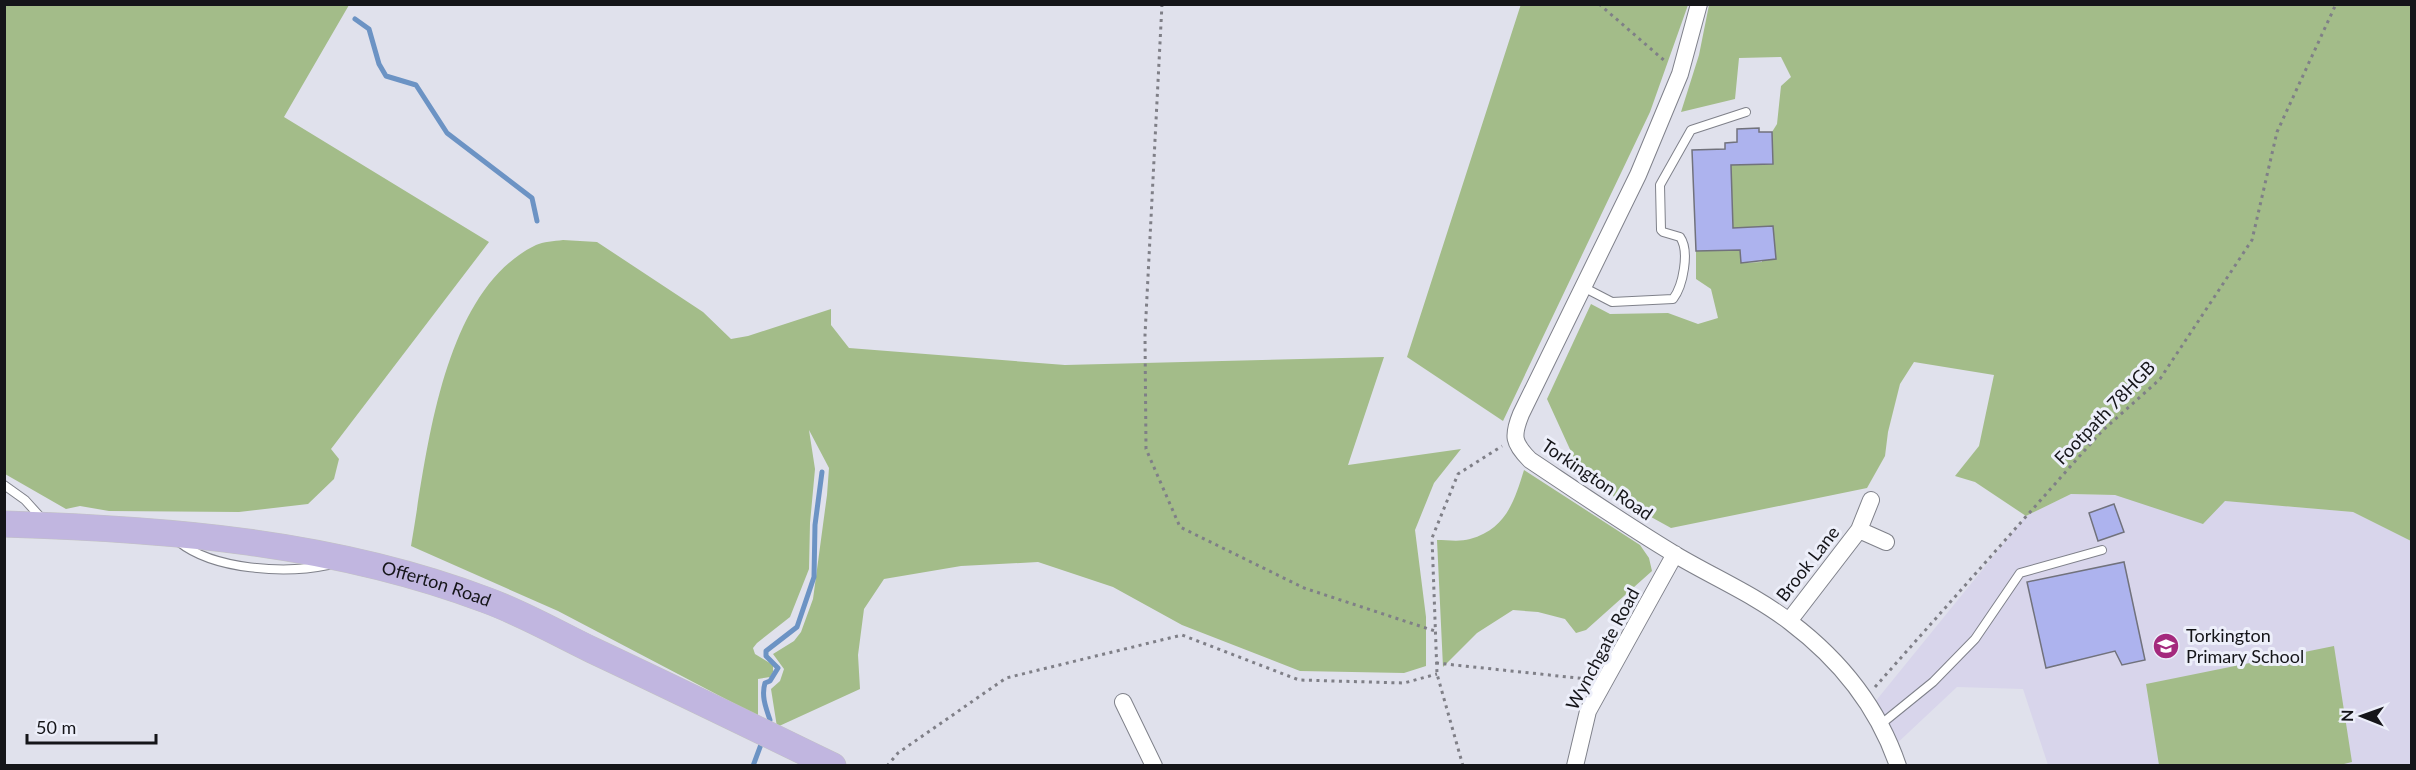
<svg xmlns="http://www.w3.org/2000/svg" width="2416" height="770" font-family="Lato,sans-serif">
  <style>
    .education { fill: #d8d5eb }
    .green { fill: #a3bc89 }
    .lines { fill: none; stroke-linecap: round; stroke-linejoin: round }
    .stream { stroke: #6c93c4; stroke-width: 5 }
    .building { fill: #adb3ee; stroke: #71727c; stroke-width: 1.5 }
    .lane-casing { stroke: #7f818a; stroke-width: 10 }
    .street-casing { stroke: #7f818a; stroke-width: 18 }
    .primary-casing { stroke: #c2c2c3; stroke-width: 27 }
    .path { stroke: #7f7f87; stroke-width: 3; stroke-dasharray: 3 4.5; stroke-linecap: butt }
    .lane { stroke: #fff; stroke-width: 8 }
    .street { stroke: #fff; stroke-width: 16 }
    .primary { stroke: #c1b6e0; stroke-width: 26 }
    .labels { text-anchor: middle; stroke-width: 6; stroke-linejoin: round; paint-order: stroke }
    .street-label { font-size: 18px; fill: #151519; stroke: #edeffa }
    .poi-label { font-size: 18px; fill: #151519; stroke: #edeffa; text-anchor: start }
  </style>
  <rect width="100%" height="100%" fill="#e0e1ec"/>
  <path class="education" d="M2071,494L2181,497L2353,512L2411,541V765H2048L2023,689L1957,687L1892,748L1870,708L2026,516Z"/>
  <path class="green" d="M5,4L349,5L284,117L489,242L331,449L339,459L334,479L308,504L239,512L109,511L80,506L66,509L5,474Z
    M1521,4L1688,5L1650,112L1503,421L1407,357Z
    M1709,5H2411V541L2353,512L2225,501L2203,524L2115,495L2071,494L2026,516L1975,482L1955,476L1979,446L1994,375L1914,362L1900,384L1888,432L1885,456L1867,488L1671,528L1584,480L1547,399L1591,304L1610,314L1668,313L1698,324L1718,318L1711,289L1696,279V251L1740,250L1741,263L1762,262V259L1776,258L1773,226L1733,228L1731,165L1773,164L1772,132L1777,124L1781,86L1791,77L1781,57L1739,58L1735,99L1681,112L1699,55Z
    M563,240L597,242L703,312L731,339L748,336L831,309V325L849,348L1065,365L1384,357L1348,465L1461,449L1434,483L1415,530L1426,617V666L1404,673L1300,671L1182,625L1113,587L1038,562L961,566L884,579L864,609L858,655L860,689L777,727L771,689L780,681L784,669L773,654L794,641L801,632L813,599L827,495L829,468L809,430L815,469L810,523L809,569L790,617L757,643L753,648L755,654L773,665V672L770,677L758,679V716L558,611L411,546C427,454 441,291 536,245C543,242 554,241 563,240Z
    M1524,470L1640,545L1649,558L1652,571L1586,630L1576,633L1565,619L1538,612L1513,610L1477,633L1443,667L1437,540C1447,540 1460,542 1470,539C1506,529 1514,502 1524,470Z
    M2334,646L2352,762L2336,766L2159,765L2146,684Z"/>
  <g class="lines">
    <path class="stream" d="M355,19L369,29L379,64L386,76L416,85L447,133L532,198L537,221
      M767,727L770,720C766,708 761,696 765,683L770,681L778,668L766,656V651L797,627L814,577L815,525L822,472
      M753,766L763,739"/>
  </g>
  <path class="building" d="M1759,128V132H1772L1773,164L1731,165L1733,228L1773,226L1776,259L1741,263L1740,250L1696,251L1692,150L1725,149V143L1737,142V129Z
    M2114,504L2124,532L2098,541L2089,513Z
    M2124,562L2145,660L2122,665L2115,651L2046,668L2027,582Z"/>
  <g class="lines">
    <defs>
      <path id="lane" d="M1583,287L1612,302L1673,299C1683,286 1690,251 1680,237L1663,232L1661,230L1660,185L1691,130L1746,112
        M4,485L25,500L44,521
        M179,542C214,570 285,574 328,565
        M1880,725L1933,682L1975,639L2020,573L2102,550"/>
      <path id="street" d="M1699,4L1680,74L1638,175L1521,414C1512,436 1513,443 1530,460C1578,492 1626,525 1676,555C1713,577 1755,595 1790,622C1839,659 1878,707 1898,766
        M1859,530L1886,542
        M1789,621L1859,530L1871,500
        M1123,702L1154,766
        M1575,766L1588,711L1675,554"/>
      <g id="primary">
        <path id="s1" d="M4,524C167,529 333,542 486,600C522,613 557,633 592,650C673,688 753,727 833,766"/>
      </g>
    </defs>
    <use href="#lane" class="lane-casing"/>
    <use href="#street" class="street-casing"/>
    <use href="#primary" class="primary-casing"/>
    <path class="path" d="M1162,4L1145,335L1146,449L1180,527L1304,588L1435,631
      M1599,4L1666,62
      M1436,663L1587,679
      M1875,687L2101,432L2160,379L2252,240L2277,132L2336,4
      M887,766L898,753L1006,678L1182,635L1299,680L1404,683L1437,674
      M1463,766L1437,674L1432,538L1458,474L1502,446"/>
    <use href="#lane" class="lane"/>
    <use href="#street" class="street"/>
    <use href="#primary" class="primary"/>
  </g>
  <defs>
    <symbol id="school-disc" viewBox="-11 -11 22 22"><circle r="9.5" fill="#a4297d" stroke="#edeffa"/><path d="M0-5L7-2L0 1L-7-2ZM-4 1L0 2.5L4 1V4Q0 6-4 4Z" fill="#fff"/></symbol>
  </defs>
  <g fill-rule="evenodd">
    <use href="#school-disc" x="2151" y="631" width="30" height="30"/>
  </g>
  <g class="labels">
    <g class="street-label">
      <text transform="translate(2105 413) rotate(-46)" y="6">Footpath 78HGB</text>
      <text transform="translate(1597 480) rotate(34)" y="6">Torkington Road</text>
      <text transform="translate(1808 564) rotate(-52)" y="6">Brook Lane</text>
      <text dy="6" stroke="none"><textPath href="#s1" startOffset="438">Offerton Road</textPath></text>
      <text transform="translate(1603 649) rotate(-62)" y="6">Wynchgate Road</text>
    </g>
    <g class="poi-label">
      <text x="2186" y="642">Torkington<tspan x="2186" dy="21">Primary School</tspan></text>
    </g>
  </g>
  <rect width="2416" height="770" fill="none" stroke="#151519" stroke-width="12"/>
  <g transform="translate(2362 716) rotate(271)" stroke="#edeffa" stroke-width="4.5" paint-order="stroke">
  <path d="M0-4.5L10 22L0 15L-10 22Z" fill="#151519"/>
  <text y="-9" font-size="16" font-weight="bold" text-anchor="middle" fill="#151519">N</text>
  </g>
  <path d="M27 734v9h129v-9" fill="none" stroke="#151519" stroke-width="3"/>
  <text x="36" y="734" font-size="18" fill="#151519" stroke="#edeffa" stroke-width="4.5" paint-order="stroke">50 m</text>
</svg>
